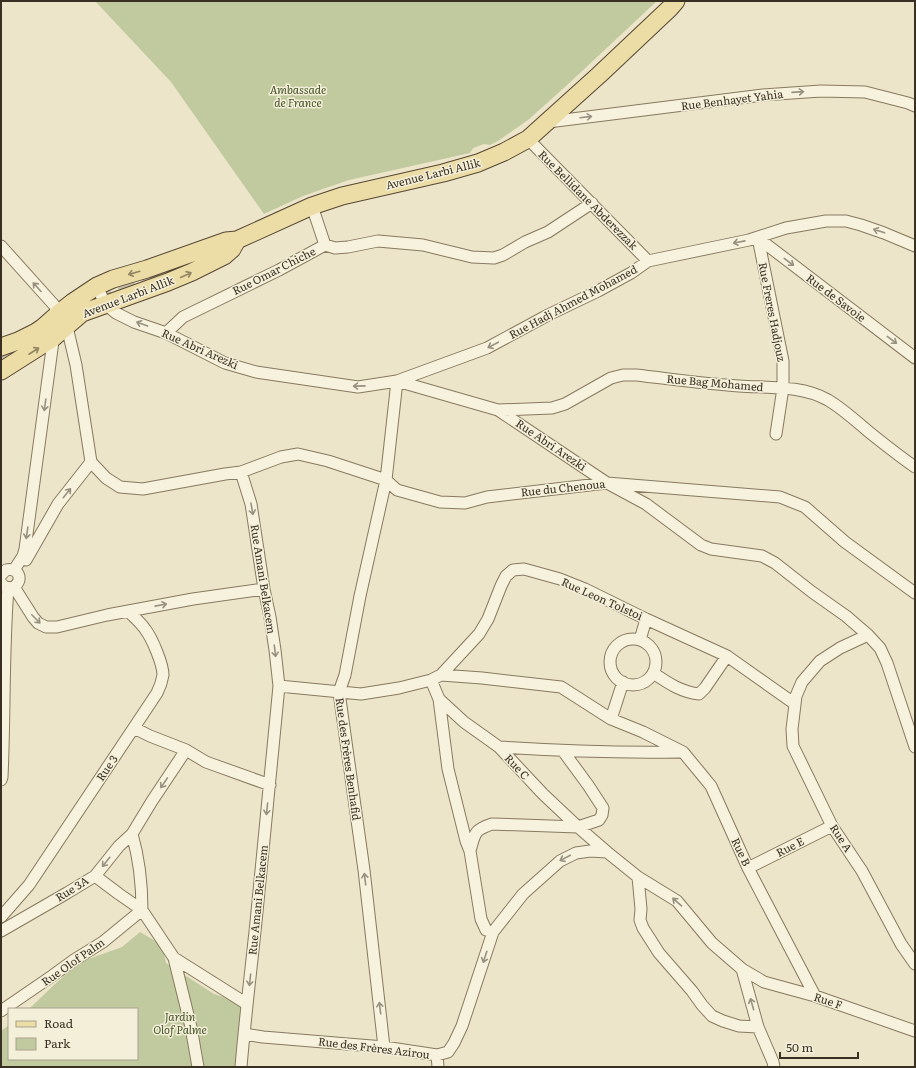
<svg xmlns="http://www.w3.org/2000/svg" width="916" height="1068" font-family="Literata,serif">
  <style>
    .green { fill: #c1ca9e }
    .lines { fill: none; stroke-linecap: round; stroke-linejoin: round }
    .primary-tunnel { stroke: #c8c1a8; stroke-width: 17; stroke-dasharray: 17 8; stroke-linecap: butt }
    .street-casing { stroke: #88795f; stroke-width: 13 }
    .primary-casing { stroke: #564733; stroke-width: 19 }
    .street { stroke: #f7f2dd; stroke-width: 11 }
    .primary { stroke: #ecdca6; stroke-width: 17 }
    .oneway { stroke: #989080 }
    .oneway2 { stroke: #928664 }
    .labels { text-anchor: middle; stroke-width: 3; stroke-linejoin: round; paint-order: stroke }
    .park-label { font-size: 11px; font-style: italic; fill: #46542a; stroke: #f4efd9 }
    .street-label { font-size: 11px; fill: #392f22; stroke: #f4efd9 }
  </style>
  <rect width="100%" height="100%" fill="#ece5ca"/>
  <path class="green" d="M95,1H657L566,86L528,120L498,141L490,145L484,144L473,148L470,153L349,180L303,196L264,214L171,82Z
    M140,932L162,945L166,963L214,994L242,1003L238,1067H1V1031L9,1025V1059H137V1009H29L55,984L80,962L122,947Z"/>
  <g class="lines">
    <path class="primary-tunnel" d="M74,312L95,299L171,269
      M1,360L37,339"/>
    <defs>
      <path id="street" d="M548,122L763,95L821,91L865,92L908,103L915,106
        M528,139L648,261
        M312,206L325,245
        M758,238L783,361V388L776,434
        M758,238L915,358
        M1,246L54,305L67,327L76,365L91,462L106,478L120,487L143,489L225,474L241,472L281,457L298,454L328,461L386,480L397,490L440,502L465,503L487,497L607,483L780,497L805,507L845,542L915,593
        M97,286L105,304L116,313L134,322L166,333L225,363L256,372L358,387L397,381L498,410L607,483L646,504L701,545L711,549L762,556L775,563L812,592L846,616L868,635L880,648L887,663L915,747
        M166,333L183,317L279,270L325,245L335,248L348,247L378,241L423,245L472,257L494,258L503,255L525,242L548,232L592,203
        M397,381L487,348L548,315L598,291L631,273L648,261L749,240L786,228L826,221H846L861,225L884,233L915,246
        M498,410L552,408L565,404L611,378L623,375H636C671,379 705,384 739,386C769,388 801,385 828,400C843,409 856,421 869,432C884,444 899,456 915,467
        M241,472L251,504L264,589L270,617L275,650L279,686C271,765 264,843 256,922C251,970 245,1019 241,1067
        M26,560L58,504L91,462
        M14,570L23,556L25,549L54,334
        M1,575L6,570C20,567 24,582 12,588L5,587L1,583
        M14,587L33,617L38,623L46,627H57L107,615L193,599L264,589
        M868,635L840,648L820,661L802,682L796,696L792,729L793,746L832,826L862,871L901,944L915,964
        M610 662a23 23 0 1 1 46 0a23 23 0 1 1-46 0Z
        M640,640L646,619
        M653,673C668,683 681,692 699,694L705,688L727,656
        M441,675L482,678L561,687L611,719L643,732L683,752L702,775L711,786L748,868L815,996
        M431,680L439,699L464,722L499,747L543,794L578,827L607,852
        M279,686L361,694L399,688L431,680L441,675L479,634L488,619L501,586L506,576L513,570L524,569L560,579L585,589L646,619L727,656L795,704
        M439,699L448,769L466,841L470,851L481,919L486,930L493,932
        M611,719L623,682
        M134,728L150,736L186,750L206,762L270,785
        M499,747C559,751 619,753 680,752
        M1,780L2,777C5,714 3,651 8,588
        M132,834C139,858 142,884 142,910
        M470,851C475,833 474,830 492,824L578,827L599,820L602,815L603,808L588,785L563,751
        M748,868L832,826
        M95,876L119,894L142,910L174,958L191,1027L198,1067
        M638,877L641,909L640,920L643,928L659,953L692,991L702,1005L712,1016L723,1021L739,1026L758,1027
        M1,917L29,885L157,693C160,687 162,681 163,675C163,664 152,638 145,629C141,623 134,617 128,611
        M1,931L67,893L95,876L119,846L132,834L152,801L186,750
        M174,958L247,1004
        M742,969L764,982L815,996L915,1031
        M1,1011L52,976L74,960L103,942L142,910
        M244,1034L263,1037L384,1047L437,1055L448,1052L454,1043L462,1026L493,932L523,894L560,861L576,853L590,851L607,852L638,877L677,901L712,943L742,969L758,1027L773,1062L774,1067
        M384,1047L364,870L339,692L345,675L360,596L386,480L397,381
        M437,1055L438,1067"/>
      <path id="primary" d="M1,347L18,341L36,332L42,328L59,313L73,302L97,286L113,279L147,269L226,241L237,240L312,206L342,196L443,173L478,163L504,152L528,139L599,75L670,8L676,1
        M1,371L53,338L82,313L168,282L192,272L224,256L232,249L237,240"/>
    </defs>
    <use href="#street" class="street-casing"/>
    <use href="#primary" class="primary-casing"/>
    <use href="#street" class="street"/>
    <use href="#primary" class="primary"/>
  </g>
  <defs><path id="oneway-shaft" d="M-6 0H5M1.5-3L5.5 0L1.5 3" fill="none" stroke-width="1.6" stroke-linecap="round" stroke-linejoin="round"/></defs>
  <g class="oneway">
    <use href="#oneway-shaft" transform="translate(798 92) rotate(-4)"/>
    <use href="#oneway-shaft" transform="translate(586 117) rotate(-7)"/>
    <use href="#oneway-shaft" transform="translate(879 231) rotate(-162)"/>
    <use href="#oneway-shaft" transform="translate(739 242) rotate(169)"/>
    <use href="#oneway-shaft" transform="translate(789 262) rotate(37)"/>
    <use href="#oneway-shaft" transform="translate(37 287) rotate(-132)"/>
    <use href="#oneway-shaft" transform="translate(142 324) rotate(-160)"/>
    <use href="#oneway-shaft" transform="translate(892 340) rotate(37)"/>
    <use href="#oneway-shaft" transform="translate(493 345) rotate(152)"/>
    <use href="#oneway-shaft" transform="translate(359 386) rotate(179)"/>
    <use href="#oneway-shaft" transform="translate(45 405) rotate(98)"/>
    <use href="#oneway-shaft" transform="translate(67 493) rotate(-51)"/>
    <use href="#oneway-shaft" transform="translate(252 509) rotate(80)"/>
    <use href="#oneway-shaft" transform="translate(27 533) rotate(98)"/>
    <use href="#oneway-shaft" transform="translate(161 605) rotate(-11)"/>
    <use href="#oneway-shaft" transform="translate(36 619) rotate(45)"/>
    <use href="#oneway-shaft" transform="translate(275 651) rotate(83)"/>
    <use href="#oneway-shaft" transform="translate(164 783) rotate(124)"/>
    <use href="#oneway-shaft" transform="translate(267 809) rotate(96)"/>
    <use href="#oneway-shaft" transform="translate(565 858) rotate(152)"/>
    <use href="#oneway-shaft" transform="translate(106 862) rotate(129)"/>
    <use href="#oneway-shaft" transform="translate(365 879) rotate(-97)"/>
    <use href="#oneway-shaft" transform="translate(677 902) rotate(-139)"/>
    <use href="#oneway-shaft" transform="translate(485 957) rotate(108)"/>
    <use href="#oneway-shaft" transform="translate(250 980) rotate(96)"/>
    <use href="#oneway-shaft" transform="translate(752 1004) rotate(-106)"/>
    <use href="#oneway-shaft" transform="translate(380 1008) rotate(-97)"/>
  </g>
  <g class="oneway2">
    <use href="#oneway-shaft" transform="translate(134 273) rotate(164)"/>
    <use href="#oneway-shaft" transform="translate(186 275) rotate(-24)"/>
    <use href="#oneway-shaft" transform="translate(34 351) rotate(-33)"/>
  </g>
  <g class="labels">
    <g class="park-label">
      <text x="298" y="94">Ambassade<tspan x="298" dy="13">de France</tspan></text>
      <text x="180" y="1021">Jardin<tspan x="180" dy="13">Olof Palme</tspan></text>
    </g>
    <g class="street-label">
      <text transform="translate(732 100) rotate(-7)" y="4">Rue Benhayet Yahia</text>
      <text transform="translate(433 174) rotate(-14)" y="4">Avenue Larbi Allik</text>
      <text transform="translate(588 200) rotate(45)" y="4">Rue Bellidane Abderezzak</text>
      <text transform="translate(274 271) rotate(-27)" y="4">Rue Omar Chiche</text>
      <text transform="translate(128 297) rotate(-21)" y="4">Avenue Larbi Allik</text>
      <text transform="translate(836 298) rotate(37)" y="4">Rue de Savoie</text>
      <text transform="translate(573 302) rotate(-28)" y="4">Rue Hadj Ahmed Mohamed</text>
      <text transform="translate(772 312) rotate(79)" y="4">Rue Freres Hadjouz</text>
      <text transform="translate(200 349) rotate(24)" y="4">Rue Abri Arezki</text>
      <text transform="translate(715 383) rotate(5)" y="4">Rue Bag Mohamed</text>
      <text transform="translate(551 445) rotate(34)" y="4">Rue Abri Arezki</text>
      <text transform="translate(563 488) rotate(-6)" y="4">Rue du Chenoua</text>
      <text transform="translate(263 579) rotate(81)" y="4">Rue Amani Belkacem</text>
      <text transform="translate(602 599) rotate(24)" y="4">Rue Leon Tolstoi</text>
      <text transform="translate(348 759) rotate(82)" y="4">Rue des Frères Benhafid</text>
      <text transform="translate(517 767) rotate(47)" y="4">Rue C</text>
      <text transform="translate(107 768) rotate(-56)" y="4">Rue 3</text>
      <text transform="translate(841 838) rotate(57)" y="4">Rue A</text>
      <text transform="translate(790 847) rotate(-27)" y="4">Rue E</text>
      <text transform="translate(741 852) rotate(65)" y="4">Rue B</text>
      <text transform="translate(72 889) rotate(-32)" y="4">Rue 3A</text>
      <text transform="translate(258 900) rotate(-84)" y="4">Rue Amani Belkacem</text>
      <text transform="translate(73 962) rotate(-35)" y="4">Rue Olof Palm</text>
      <text transform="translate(828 1001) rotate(18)" y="4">Rue F</text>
      <text transform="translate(374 1048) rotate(7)" y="4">Rue des Frères Azirou</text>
    </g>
  </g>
  <rect width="916" height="1068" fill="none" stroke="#392f22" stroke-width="4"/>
  <rect x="8" y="1008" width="130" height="52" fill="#f4efd9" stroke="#a9a290"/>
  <rect x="16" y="1021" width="20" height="6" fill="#ecdca6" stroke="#a9a290"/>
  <text x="44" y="1028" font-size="12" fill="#392f22">Road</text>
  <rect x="16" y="1038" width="20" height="12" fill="#c1ca9e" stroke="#a9a290"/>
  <text x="44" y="1048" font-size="12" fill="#392f22">Park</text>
  <path d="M780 1052v6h78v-6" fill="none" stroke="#392f22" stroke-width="2"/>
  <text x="786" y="1052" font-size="12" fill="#392f22" stroke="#f4efd9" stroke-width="3" paint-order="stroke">50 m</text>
</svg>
